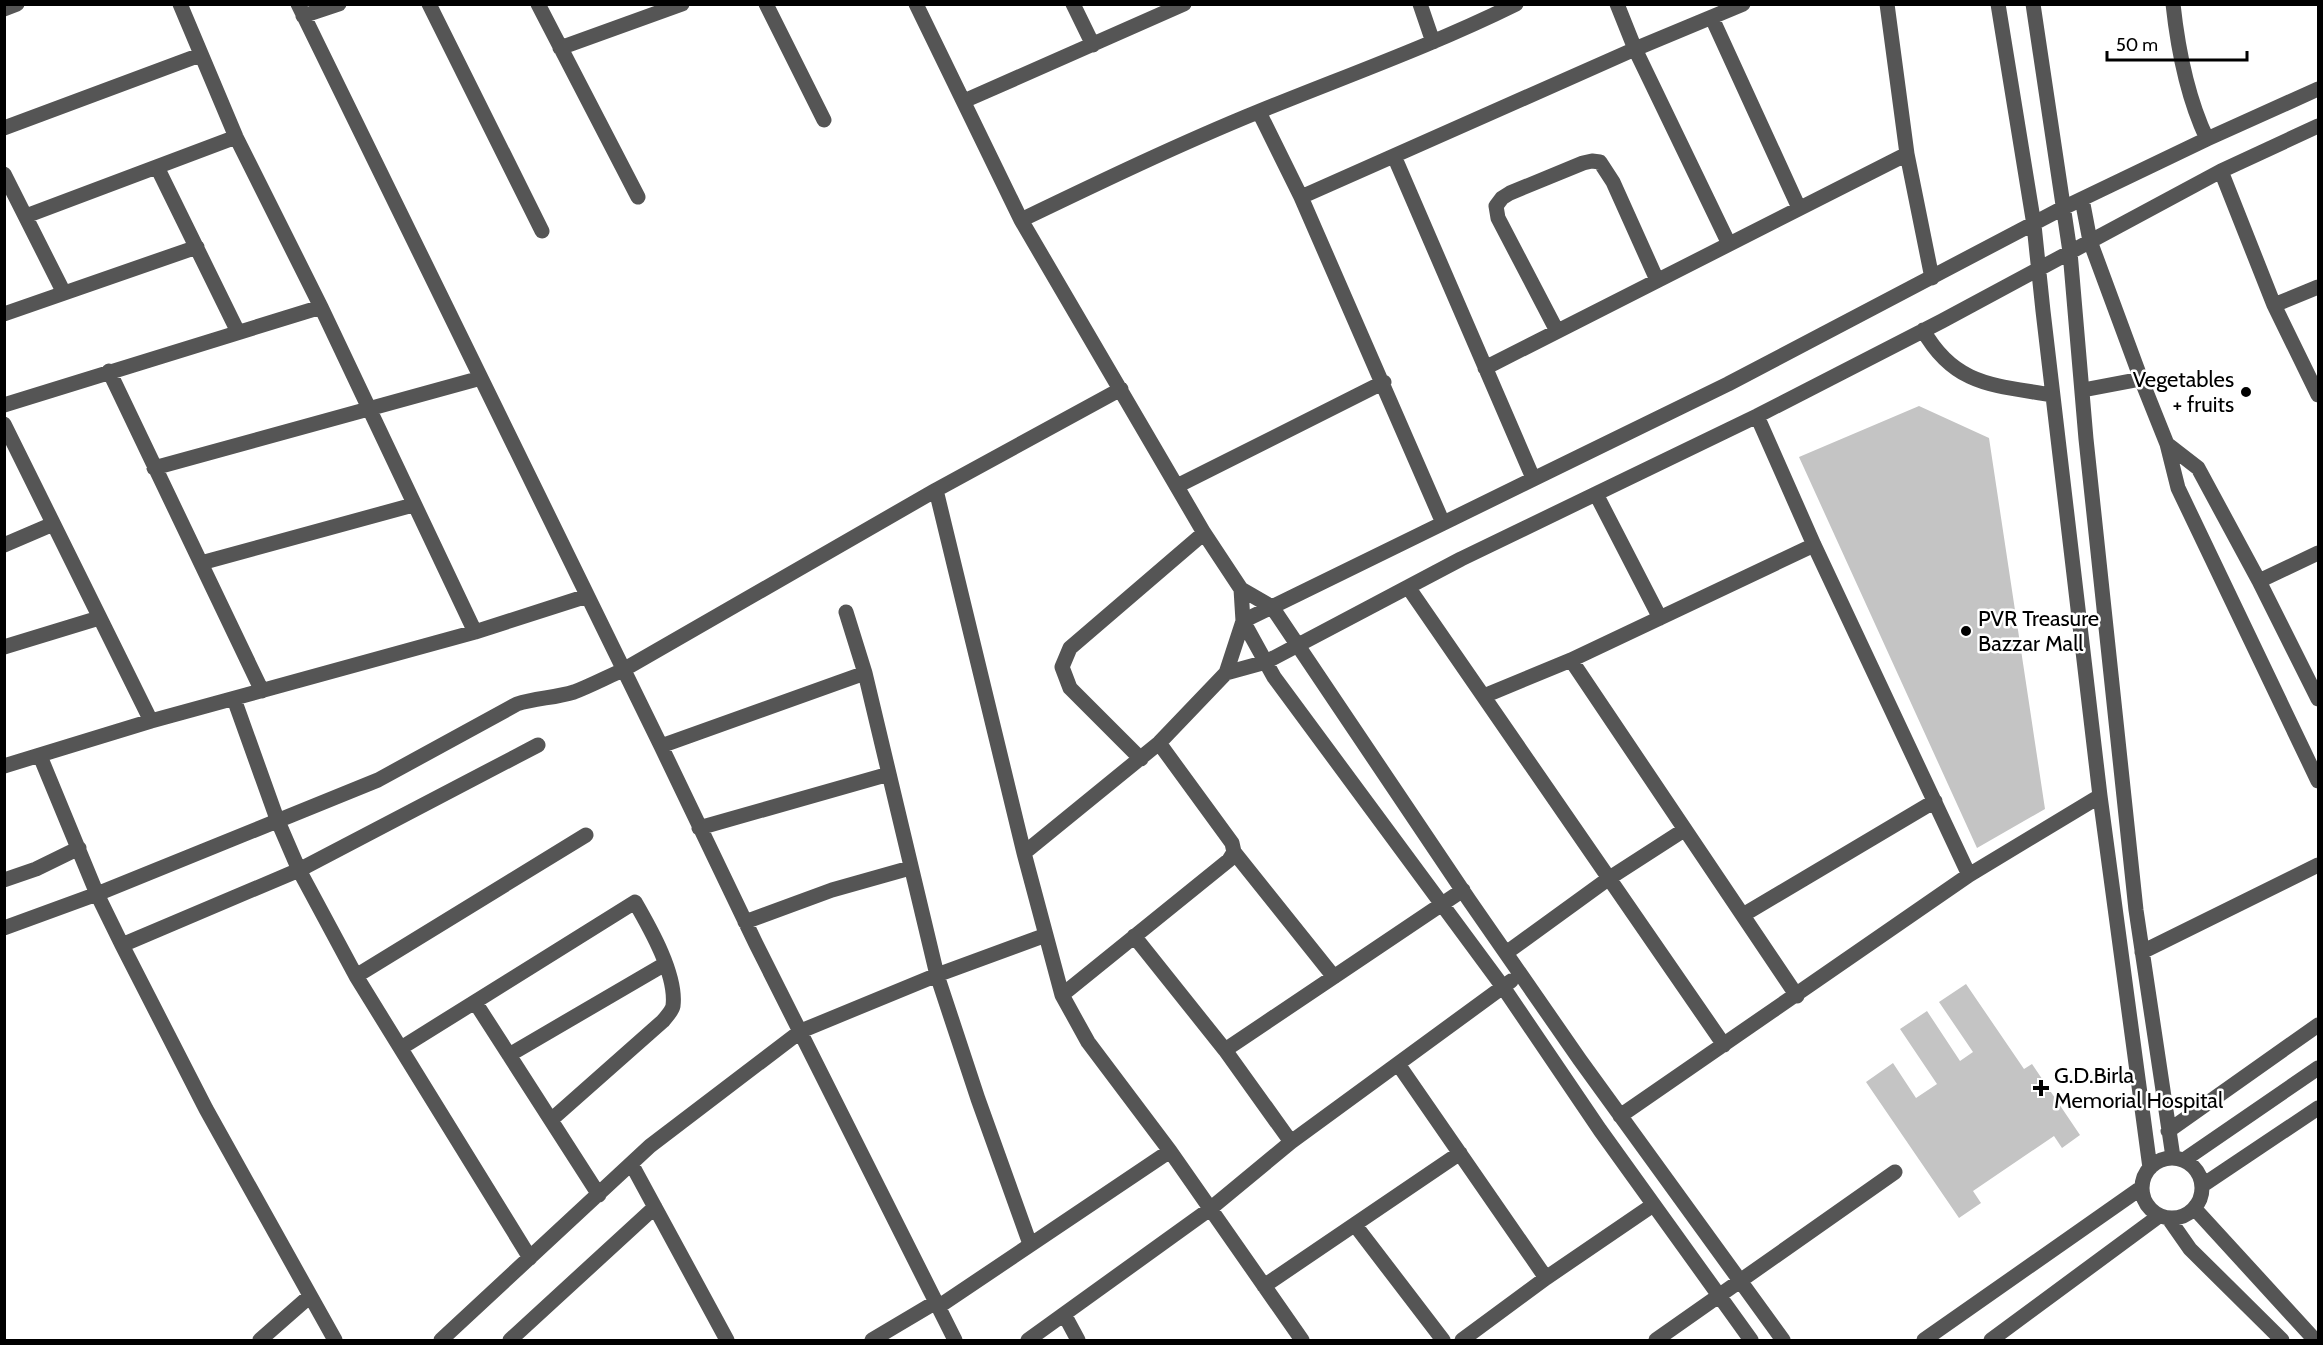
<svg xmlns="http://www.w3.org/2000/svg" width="2323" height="1345" font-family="Cabin,sans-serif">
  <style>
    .building { fill: #c4c4c4 }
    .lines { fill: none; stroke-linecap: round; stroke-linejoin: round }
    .minor { stroke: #555; stroke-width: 15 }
    .poi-dot { fill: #000; stroke: #fff; stroke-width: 2 }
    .labels { text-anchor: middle; stroke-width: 5; stroke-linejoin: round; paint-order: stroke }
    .poi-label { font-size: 22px; fill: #000; stroke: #fff; text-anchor: start }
  </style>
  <rect width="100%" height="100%" fill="#fff"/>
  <path class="building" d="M1919,406L1989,438L2045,809L1977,848L1799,457Z
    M1966,984L2024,1069L2032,1064L2080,1135L2062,1148L2054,1136L1973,1191L1981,1203L1959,1218L1866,1082L1893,1063L1916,1098L1937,1084L1900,1029L1927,1011L1960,1061L1973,1052L1939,1002Z"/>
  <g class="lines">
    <path class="minor" d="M180,4L236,137L321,307L475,632
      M298,4L661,746L756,944L955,1340
      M429,4L542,231
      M538,4L638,197
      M766,4L824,120
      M916,4L1021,220L1204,533L1241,589L1272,607L1469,900L1580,1060L1783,1340
      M1073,4L1093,45
      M1420,4L1433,42
      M1617,4L1635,49L1729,244
      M1887,4L1907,154L1932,278
      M1998,4L2034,225L2043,311L2100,796L2150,1168
      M2033,4L2070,252L2086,439L2136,910L2173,1157
      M2173,4C2178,50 2187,97 2207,139
      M4,9L17,4
      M303,16L339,4
      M1712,18L1799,208
      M560,48L682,4
      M2318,89L2207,139L2063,208L1728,384L1243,621L1226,673L1266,662L1461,559L1757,416L1942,321L2221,171L2318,126
      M964,101L1184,4
      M1259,112L1301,197L1443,523
      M4,128L200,55
      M1394,156L1533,478
      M157,167L238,332
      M2221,171L2274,305L2318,395
      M4,174L64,293
      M1301,197L1635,49L1743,4
      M2082,199L2090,241L2141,379L2167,444L2178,488L2318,781
      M26,216L236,137
      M1021,220C1100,182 1179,144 1260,111C1346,76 1433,45 1516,4
      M2274,305L2318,287
      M4,314L197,247
      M1923,330C1955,387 1996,385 2052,395
      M1557,331L1498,218L1496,206L1502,198L1510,193L1583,163L1592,161L1600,162L1613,182L1657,280
      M1485,368L1907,154
      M109,371L262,691
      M2083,390L2141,379
      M4,405L321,307
      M1757,416L1814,545L1969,875
      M4,424L151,721
      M2167,444L2198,468L2259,581L2318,699
      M154,468L481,378
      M1177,486L1384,382
      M936,490L1024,853L1062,995L1088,1042L1170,1151L1302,1340
      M1596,494L1660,618
      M4,545L53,524
      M201,563L413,505
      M2259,581L2318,553
      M1408,587L1724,1045
      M1241,589L1243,621L1274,677L1503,987L1600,1130L1751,1340
      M846,612L865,673L937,975L978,1099L1030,1244
      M4,647L99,618
      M1571,660L1797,996
      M1484,696L1571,660L1814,545
      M234,699L277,819L299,870L356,976L530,1258
      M661,746L865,673
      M40,756L97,894L122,945L206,1109L335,1340
      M1141,759L1070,688L1062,667L1070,648L1204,533
      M4,766L151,721L475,632L587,596
      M699,828L889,774
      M1234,852L1334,977
      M1024,853L1159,743L1226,673
      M4,880L36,869L79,848
      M1743,915L1935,801
      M745,922L832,890L910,868
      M4,928L97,894L378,780L517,704C535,698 555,698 574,692C590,686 607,677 623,670L936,490L1121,389
      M1134,936L1225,1050L1291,1142
      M122,945L299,870L538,745
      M2142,952L2318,865
      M1506,953L1608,879L1684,830
      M356,976L586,835
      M1062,995L1229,860L1234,852L1232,843L1159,743
      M475,1002L599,1195
      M401,1048L635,902C650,928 677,975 673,1006C672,1011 667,1016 663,1021L551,1120
      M1225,1050L1463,890
      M509,1055L665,964
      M1398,1064L1546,1278L1653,1205
      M1620,1116L1969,875L2100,796
      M2168,1131L2318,1025
      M2142 1188a30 30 0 1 1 60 0a30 30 0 1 1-60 0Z
      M2184,1160L2318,1068
      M632,1165L727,1340
      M2203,1185L2318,1108
      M2195,1209L2315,1340
      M2169,1219L2190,1249L2282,1340
      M1355,1225L1443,1340
      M1264,1286L1460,1153
      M938,1307L1170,1151
      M1064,1314L1078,1340
      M260,1340L310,1296
      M441,1340L650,1146L801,1031L937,975L1046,935
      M510,1340L655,1207
      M872,1340L936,1302
      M1028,1340L1210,1209L1291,1142L1511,981
      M1462,1340L1546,1278
      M1656,1340L1895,1172
      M1924,1340L2141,1188
      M1991,1340L2159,1216"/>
  </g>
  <g class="poi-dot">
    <circle cx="2246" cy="392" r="6"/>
    <circle cx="1966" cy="631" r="6"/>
    <path d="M2038 1079h6v6h6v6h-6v6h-6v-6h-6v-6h6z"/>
  </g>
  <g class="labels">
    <g class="poi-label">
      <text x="2234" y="387" text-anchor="end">Vegetables<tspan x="2234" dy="25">+ fruits</tspan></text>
      <text x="1978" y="626">PVR Treasure<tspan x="1978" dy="25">Bazzar Mall</tspan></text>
      <text x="2054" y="1083">G.D.Birla<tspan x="2054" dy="25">Memorial Hospital</tspan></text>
    </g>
  </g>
  <rect width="2323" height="1345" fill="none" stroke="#000000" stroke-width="12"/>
  <path d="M2107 51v9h140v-9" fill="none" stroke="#000000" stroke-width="3"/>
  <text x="2116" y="51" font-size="18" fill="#000000" stroke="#ffffff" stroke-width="4.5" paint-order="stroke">50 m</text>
</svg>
